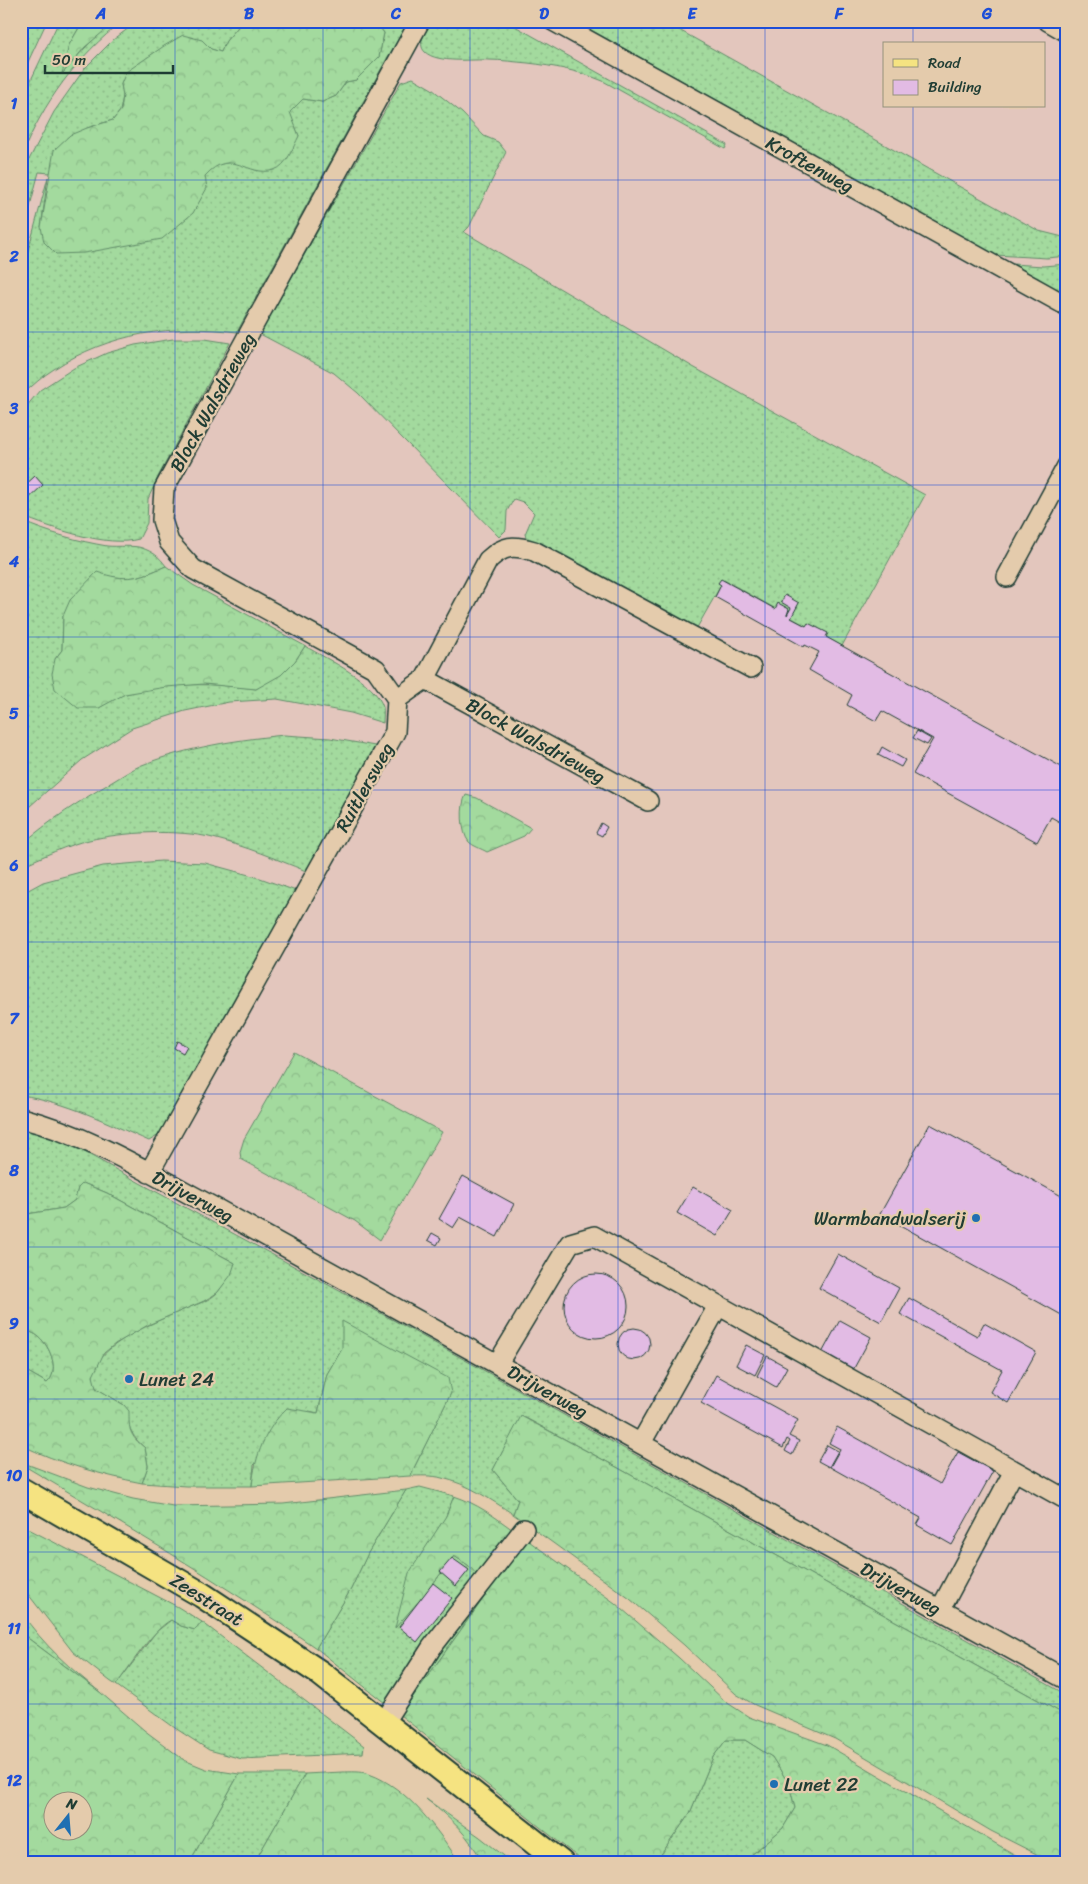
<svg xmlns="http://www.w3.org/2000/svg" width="1088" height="1884" font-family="Sriracha,sans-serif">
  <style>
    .built { fill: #e3c6bd; fill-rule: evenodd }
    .grass { fill: url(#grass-dots); stroke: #618c69 }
    .forest { fill: url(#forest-crowns); stroke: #618c69; fill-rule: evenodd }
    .building { fill: #e2bbe4; stroke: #1f3d34 }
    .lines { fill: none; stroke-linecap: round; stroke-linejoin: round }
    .minor-casing { stroke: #1f3d34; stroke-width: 22 }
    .major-casing { stroke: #1f3d34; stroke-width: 28 }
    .minor { stroke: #e4cbac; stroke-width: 19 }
    .major { stroke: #f5e381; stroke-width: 24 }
    .grid { fill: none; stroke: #1d4ed8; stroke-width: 1; stroke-opacity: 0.55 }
    .poi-dot { fill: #1f6fb2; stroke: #e4cbac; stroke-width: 2 }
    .labels { text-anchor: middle; stroke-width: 4.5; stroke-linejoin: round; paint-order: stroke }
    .street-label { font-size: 19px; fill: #1f3d34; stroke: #e4cbac }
    .poi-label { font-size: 19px; fill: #1f3d34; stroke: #e4cbac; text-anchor: start }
    .neatline { fill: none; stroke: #1d4ed8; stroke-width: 2 }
    .grid-label { font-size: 16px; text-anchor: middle; font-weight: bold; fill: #1d4ed8 }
  </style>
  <defs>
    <pattern id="grass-dots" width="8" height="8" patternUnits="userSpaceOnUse" patternTransform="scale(1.25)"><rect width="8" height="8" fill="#a3da9e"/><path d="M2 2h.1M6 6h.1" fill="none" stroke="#8cbc89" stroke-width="1.8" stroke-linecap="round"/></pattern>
    <pattern id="forest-crowns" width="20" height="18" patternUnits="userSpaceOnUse" patternTransform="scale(1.25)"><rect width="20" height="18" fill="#a3da9e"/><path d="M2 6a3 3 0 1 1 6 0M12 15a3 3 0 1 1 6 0" fill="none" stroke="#8cbc89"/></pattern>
  </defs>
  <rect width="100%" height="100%" fill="#e4cbac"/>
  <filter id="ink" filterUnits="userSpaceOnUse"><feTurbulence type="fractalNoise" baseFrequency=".02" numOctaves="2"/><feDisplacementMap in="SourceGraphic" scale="10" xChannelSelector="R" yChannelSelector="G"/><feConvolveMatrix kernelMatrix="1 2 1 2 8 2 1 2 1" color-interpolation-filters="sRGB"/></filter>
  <g filter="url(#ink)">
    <path class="built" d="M21,21H1067V1705L21,1149ZM884,44H1044V106H884Z"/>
    <path class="grass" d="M21,21H47L27,64L21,84Z
      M59,21H83L69,45L63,73C75,59 106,21 123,21C77,56 43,103 21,157V118L30,82Z
      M138,21H240L238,27L226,41L221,52L211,49L201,40L121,84L123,96L120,111L113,120L87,128L52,167L50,173L39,172L21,240V175L54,112L85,68L113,40Z
      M376,21H409L385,62L237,332C173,324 109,333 54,369C42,376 32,387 21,395V277L48,177L41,227L205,176L215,165L234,162L258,171L299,136L289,112L303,99L322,102L336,96L346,82L356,80L379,57L384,33L377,24Z
      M432,21H506L727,145L725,149L603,81C579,71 554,66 528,63C515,62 502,60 489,60C473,59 438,64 425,52C416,43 427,30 432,21Z
      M575,21H663L1039,231L1067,238V256L1047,258L995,255Z
      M413,78L432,89L462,113L484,136L498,142L506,152L469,227L464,232L693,367L925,495L842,646L724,580L694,633L528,544L525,534L534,513L523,502L514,499L507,511L506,530L499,537L358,393L334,373L260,334L401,82Z
      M1013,264L1043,266L1067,264V295Z
      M173,339H205L230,343L159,475L148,499L147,523L139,539C107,548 52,528 21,516V413L40,390L74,368L107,353L135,345Z
      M21,521C49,533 78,541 107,546C117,547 135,545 142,548C153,552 159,556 166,566C139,578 126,582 97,573L63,616L62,650L55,659L99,708C107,703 117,696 126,694C168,682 213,683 256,689L295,661L305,646C328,660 375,681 383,707C384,712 383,718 383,723L351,713L277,699L229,702L185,711L132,728L82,760L21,814Z
      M284,735L330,738L375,746L306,871C276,859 245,846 213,838C179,829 123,832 89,840C66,845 43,857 21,866V845C49,821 81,800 112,782C122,776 132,769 142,765C188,747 236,740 284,735Z
      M161,861L205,863L260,878L296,891L159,1135L149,1141C108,1123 67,1102 21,1095V894L43,882L103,866Z
      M21,1127L54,1135L140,1183L395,1321L1067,1695V1716L611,1464L522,1416L493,1470L518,1500L513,1514C490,1499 468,1484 442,1478C432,1475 420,1476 410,1476L451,1393L342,1348L327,1374L318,1413L309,1411L254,1465L252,1486H186L142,1483L148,1466L145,1448C130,1436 128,1424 124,1405L96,1388C95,1385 93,1380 93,1377C92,1345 165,1318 190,1307C198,1304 210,1300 217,1293C224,1285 229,1272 235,1263L107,1193L83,1183L78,1188L75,1200L64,1208L21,1215Z
      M21,1328C27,1331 35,1333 39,1337C51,1347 60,1372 47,1383L21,1368Z
      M420,1487L454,1496L446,1516L426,1593L454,1556L468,1565L526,1539L400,1715L316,1648L351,1589L368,1553L406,1490Z
      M21,1612C44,1646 70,1668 101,1693L21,1633Z
      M171,1620L181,1626L195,1630L202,1622L364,1746L363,1753L242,1759L209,1750L175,1728L116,1685L156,1632Z
      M726,1740H745L772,1757L789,1784L795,1808L783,1828L742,1863H655L690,1813L713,1757Z
      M239,1774H305L254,1863H189Z"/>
    <path class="forest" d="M83,21H116L85,47L62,74L69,45Z
      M240,21H376L377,24L384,33L379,57L356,80L346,82L336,96L322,102L303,99L290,112L299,136C293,147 287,166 274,170C247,178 232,146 205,176L207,188L193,213L162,239L84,253L56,254L44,242L41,227L54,150L70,135L87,128L113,120L121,110L123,96L121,84L126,72L164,46L183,35L202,40L211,49L221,52L226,41L238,27Z
      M166,566L193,585L305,646L295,661L281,675L256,689L204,684L166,687L125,694L99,708H78L55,689L52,674L55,659L62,650L63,616L70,600L97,572C126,582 139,578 166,566Z
      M466,795L477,798L531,828L524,836L487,852C482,849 473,846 469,842C461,833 460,805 466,795Z
      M294,1052L442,1132L380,1240L355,1221L241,1159L240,1152L244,1139Z
      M83,1183L107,1193L235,1263L231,1275L217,1293L204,1301L148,1325L115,1344L104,1353L93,1376L96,1388L124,1405L129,1411C129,1430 129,1435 145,1448L148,1466L142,1483C101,1475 59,1463 21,1445V1368L47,1383C60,1372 51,1347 39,1337C35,1333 27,1331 21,1328V1215L64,1208L75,1200L78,1188Z
      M342,1321L448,1378L451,1393L410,1476L252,1486C255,1456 265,1429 287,1408L318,1413L327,1374L342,1348Z
      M521,1416L611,1464L1067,1716V1863H1054L991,1831L835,1739L755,1705L736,1694L684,1645L630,1599L513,1514L518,1500L493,1470Z
      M21,1462L88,1487L133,1499L173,1506L283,1504L406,1490L368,1553L351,1589L316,1648C221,1582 121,1523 21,1464Z
      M454,1496C476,1503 494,1516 513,1530L479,1577L468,1565L454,1556L426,1593L395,1628L409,1573L446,1516Z
      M21,1525L178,1607L202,1622L195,1630L181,1626L171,1620C152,1630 130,1667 116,1685L110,1681L73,1652L21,1585Z
      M526,1539L615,1603L679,1658L726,1702L749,1717L827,1745L1029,1863H742L783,1828L795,1808L789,1784L772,1757L745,1740H726L713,1757L690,1813L655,1863H585L400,1715Z
      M21,1633L101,1693L144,1730L184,1760L206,1769L239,1774L189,1863H21ZM52,1802H82V1832H52Z
      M342,1772C351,1772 361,1771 369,1774C409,1788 437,1830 460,1863H254L305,1774Z
      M426,1799L480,1837L513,1863H483C469,1835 450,1818 426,1799Z"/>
    <path class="building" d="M35,476L43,485L25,502L21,498V489Z
      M721,579L775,609L778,603L789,609L787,615L791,608L781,602L785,595L799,603L791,618L806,626L808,623L828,633L826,637L1067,770V826L1051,817L1037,842L913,774L933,739L882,711L876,721L847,705L852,695L809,670L819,652L805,645L804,647L715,597L721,585L718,583Z
      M917,731L931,739L927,745L913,738Z
      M882,747L905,760L901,767L878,755Z
      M601,823L607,827L602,836L596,833Z
      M177,1041L187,1046L183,1053L174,1048Z
      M930,1124L1067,1199V1318L880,1214Z
      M463,1176L514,1204L497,1237L460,1217L453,1228L439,1219Z
      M693,1187L733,1210L717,1236L677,1213Z
      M432,1233L441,1238L437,1245L428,1240Z
      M838,1254L899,1288L881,1322L819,1288Z
      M564 1306a32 32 0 1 1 64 0a32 32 0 1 1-64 0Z
      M909,1298L977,1336L984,1323L1036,1352L1008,1403L990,1392L1002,1370L900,1314Z
      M840,1320L871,1337L853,1370L822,1353Z
      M618 1344a16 16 0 1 1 32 0a16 16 0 1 1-32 0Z
      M746,1345L765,1355L755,1375L736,1365Z
      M767,1356L787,1367L776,1387L757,1376Z
      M716,1375L798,1420L789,1436L799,1441L792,1455L785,1451L790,1441L787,1439L783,1448L701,1403Z
      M837,1427L940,1484L958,1452L993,1471L952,1545L917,1525L921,1518L830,1467L840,1449L829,1443Z
      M827,1445L838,1451L829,1467L818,1461Z
      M452,1558L469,1570L456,1586L440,1572Z
      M433,1583L452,1598L417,1642L399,1627Z"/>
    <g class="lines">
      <defs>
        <path id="minor" d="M553,21L1067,306
          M1048,21L1067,32
          M1007,577L1067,466
          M425,679L648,801
          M397,699L376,669L193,569L169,542L162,520L164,489L420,21
          M21,1118C91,1136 153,1175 217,1209L1067,1680
          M149,1173L395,732L397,699L425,679L488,560C504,545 513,545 534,551L751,668
          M498,1363L570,1243L594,1236L1067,1500
          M641,1443L718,1306
          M940,1610L1014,1471
          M384,1722L432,1647L524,1529"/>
        <path id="major" d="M21,1490L202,1595L320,1673L561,1863"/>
      </defs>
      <use href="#minor" class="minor-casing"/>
      <use href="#major" class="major-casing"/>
      <use href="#minor" class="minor"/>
      <use href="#major" class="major"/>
    </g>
  </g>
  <path class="grid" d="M175,21V1863M323,21V1863M470,21V1863M618,21V1863M765,21V1863M913,21V44M913,106V1863M21,180H1067M21,332H1067M21,485H1067M21,637H1067M21,790H1067M21,942H1067M21,1094H1067M21,1247H1067M21,1399H1067M21,1552H1067M21,1704H1067"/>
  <g class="poi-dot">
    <circle cx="976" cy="1218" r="5"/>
    <circle cx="129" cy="1379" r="5"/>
    <circle cx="774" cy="1784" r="5"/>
  </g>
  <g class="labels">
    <g class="street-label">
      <text transform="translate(810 164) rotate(29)" y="7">Kroftenweg</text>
      <text transform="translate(212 402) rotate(-61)" y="7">Block Walsdrieweg</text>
      <text transform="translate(536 740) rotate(29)" y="7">Block Walsdrieweg</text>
      <text transform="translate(364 787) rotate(-61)" y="7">Ruitlersweg</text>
      <text transform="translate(193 1196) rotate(28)" y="7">Drijverweg</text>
      <text transform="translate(548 1391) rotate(29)" y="7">Drijverweg</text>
      <text transform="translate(901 1588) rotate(29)" y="7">Drijverweg</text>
      <text transform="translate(207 1599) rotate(32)" y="7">Zeestraat</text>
    </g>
    <g class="poi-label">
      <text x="966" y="1225" text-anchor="end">Warmbandwalserij</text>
      <text x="139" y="1386">Lunet 24</text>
      <text x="784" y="1791">Lunet 22</text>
    </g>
  </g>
  <rect width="1088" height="1884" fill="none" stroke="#e4cbac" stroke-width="55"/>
  <rect x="883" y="42" width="162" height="65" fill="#e4cbac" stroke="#95927c"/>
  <rect x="893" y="59" width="25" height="8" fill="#f5e381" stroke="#95927c"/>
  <text x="928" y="68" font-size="15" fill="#1f3d34">Road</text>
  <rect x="893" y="80" width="25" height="15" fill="#e2bbe4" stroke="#95927c"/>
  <text x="928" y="92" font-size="15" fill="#1f3d34">Building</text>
  <g transform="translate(68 1816) rotate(17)"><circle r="24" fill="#e4cbac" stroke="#95927c"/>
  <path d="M0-4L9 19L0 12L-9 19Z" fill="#1f6fb2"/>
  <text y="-8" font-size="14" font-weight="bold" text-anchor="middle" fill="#1f3d34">N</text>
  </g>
  <path d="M45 65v8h128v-8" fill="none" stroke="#1f3d34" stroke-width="2.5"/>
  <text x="52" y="65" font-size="15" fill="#1f3d34" stroke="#e4cbac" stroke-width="4" paint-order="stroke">50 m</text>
  <rect x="28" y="28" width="1032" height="1828" class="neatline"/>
  <g class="grid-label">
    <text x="101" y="19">A</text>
    <text x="249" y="19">B</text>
    <text x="396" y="19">C</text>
    <text x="544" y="19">D</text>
    <text x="692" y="19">E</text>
    <text x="839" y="19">F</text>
    <text x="987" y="19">G</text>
    <text x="14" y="109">1</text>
    <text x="14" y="262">2</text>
    <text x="14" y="414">3</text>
    <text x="14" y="567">4</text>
    <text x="14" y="719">5</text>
    <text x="14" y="871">6</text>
    <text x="14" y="1024">7</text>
    <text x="14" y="1176">8</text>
    <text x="14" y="1329">9</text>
    <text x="14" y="1481">10</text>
    <text x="14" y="1634">11</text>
    <text x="14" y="1786">12</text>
  </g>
</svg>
